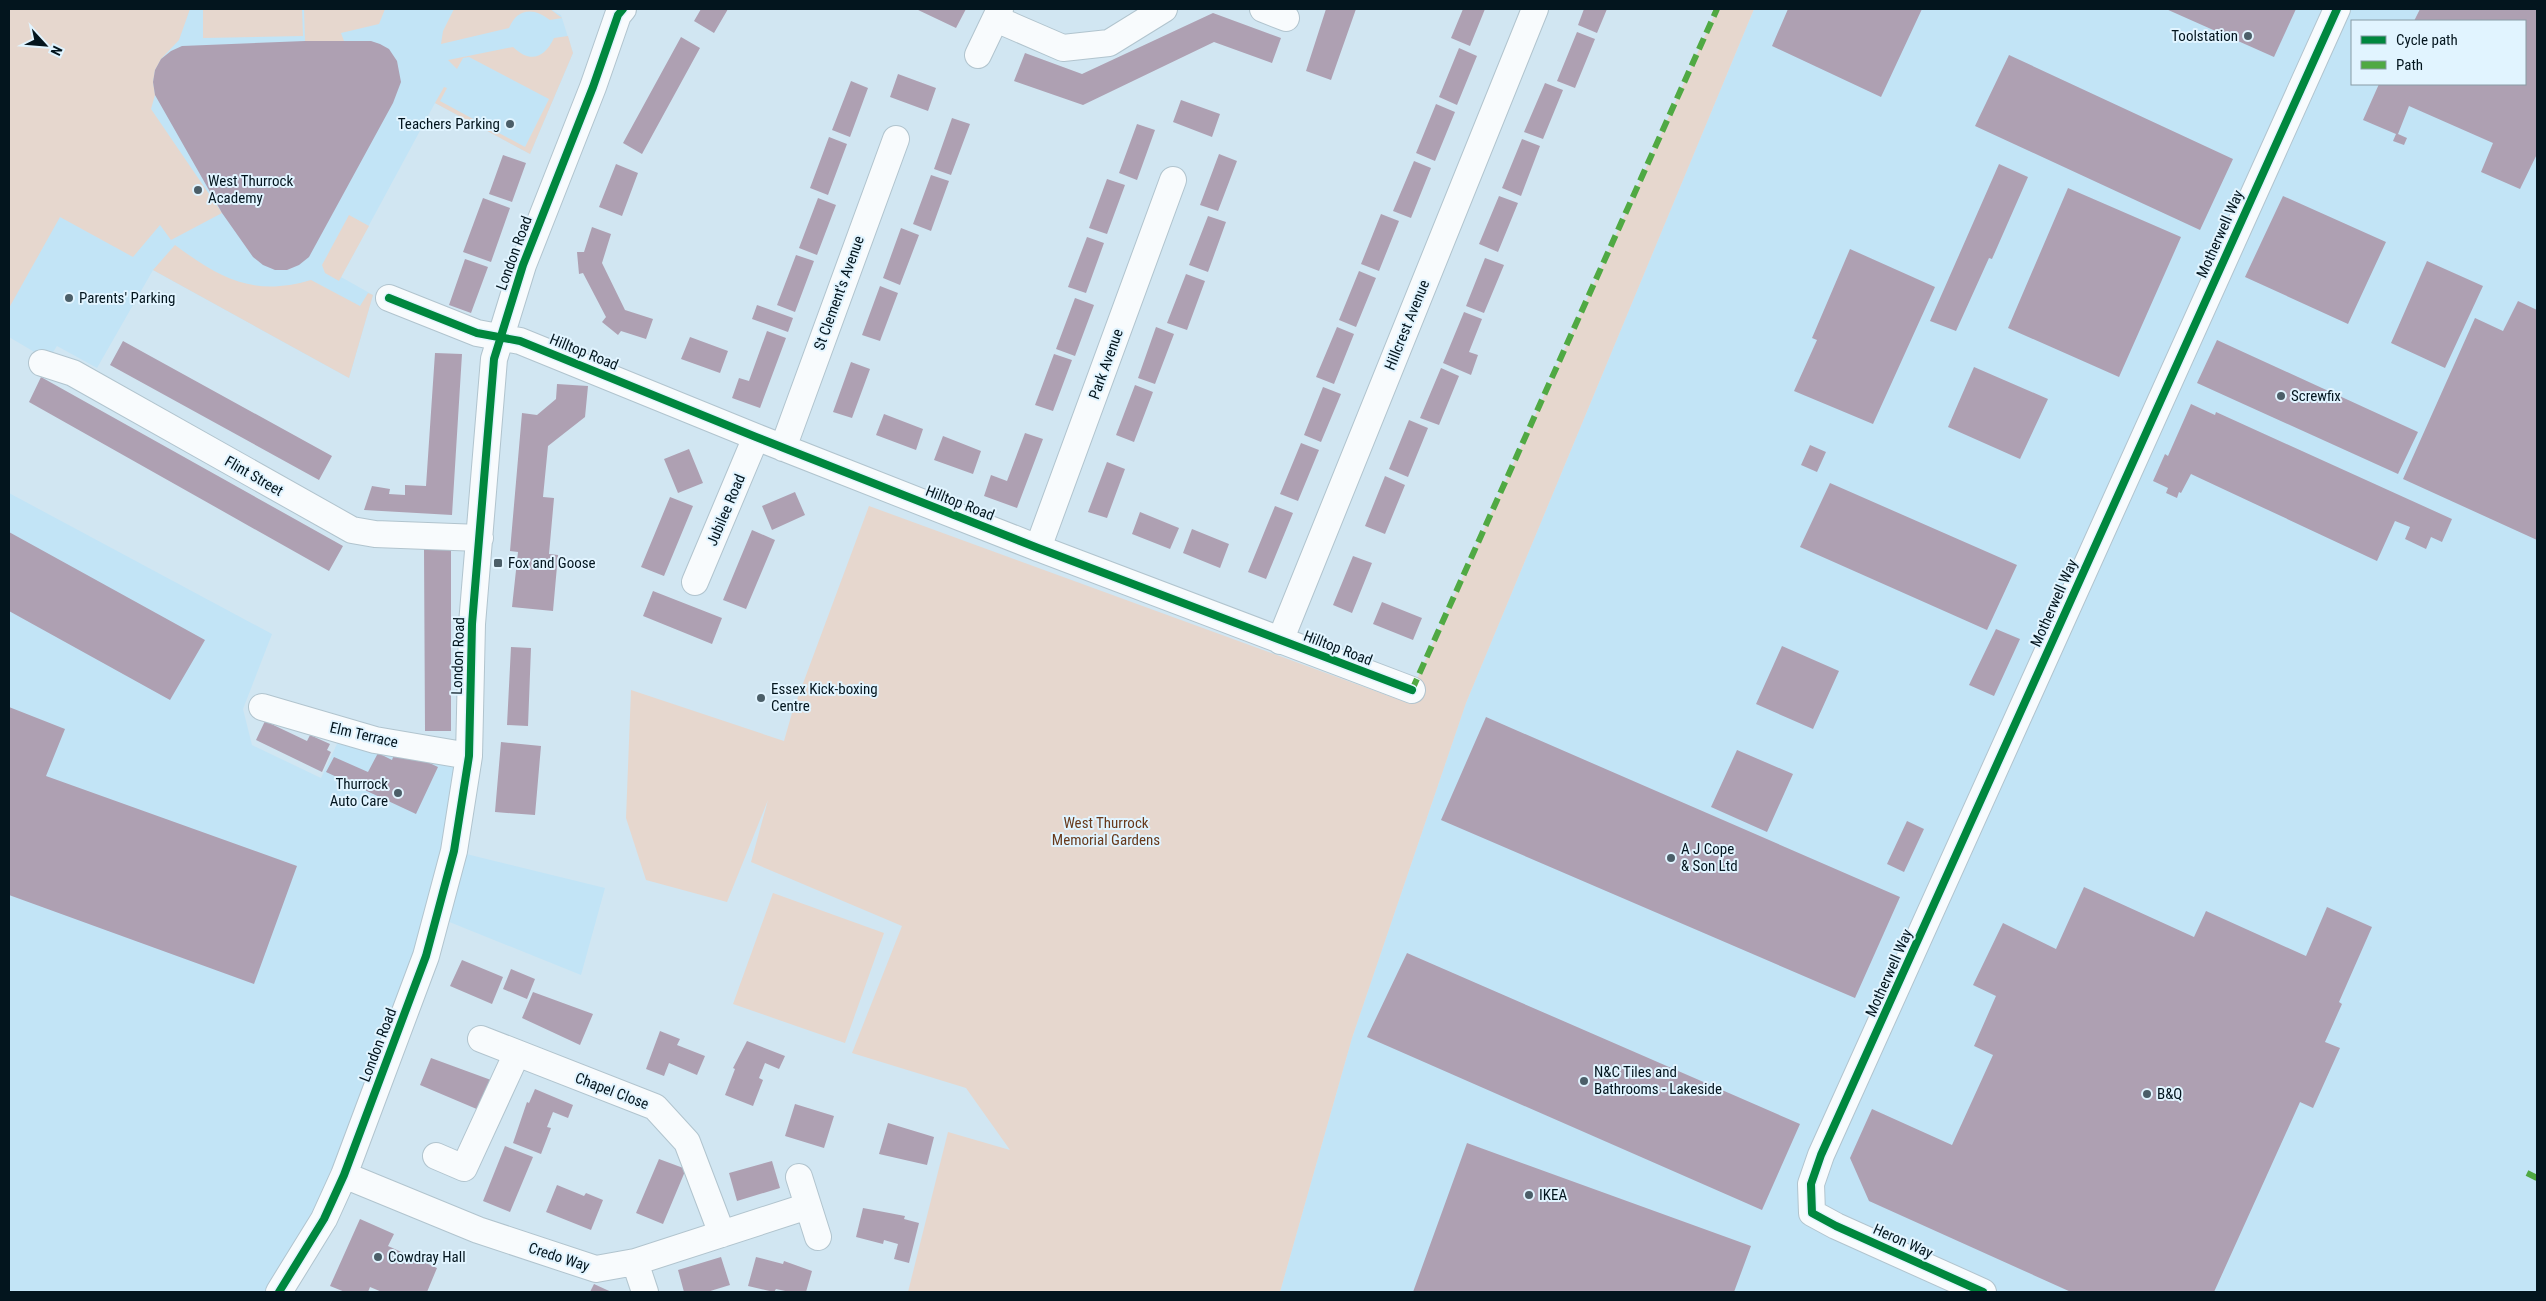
<svg xmlns="http://www.w3.org/2000/svg" width="2546" height="1301" font-family="'Roboto Condensed',sans-serif">
  <style>
    .built { fill: #c2e4f6; fill-rule: evenodd }
    .green { fill: #e6d7ce }
    .building { fill: #aea0b2 }
    .lines { fill: none; stroke-linecap: round; stroke-linejoin: round }
    .minor-casing { stroke: #b1c4ce; stroke-width: 28 }
    .minor { stroke: #f8fbfd; stroke-width: 26 }
    .quiet { stroke: #50a943; stroke-width: 6; stroke-dasharray: 12 6; stroke-linecap: butt }
    .cycleway-casing { stroke: #e1f4ff; stroke-width: 11 }
    .cycleway { stroke: #00873e; stroke-width: 8 }
    .poi-dot { fill: #4b5e68; stroke: #e1f4ff; stroke-width: 2 }
    .labels { text-anchor: middle; stroke-width: 4; stroke-linejoin: round; paint-order: stroke }
    .poi-label { font-size: 15px; fill: #03151e; stroke: #e1f4ff; text-anchor: start }
    .street-label { font-size: 15px; fill: #03151e; stroke: #e1f4ff }
    .park-label { font-size: 15px; fill: #68391b; stroke: #e1f4ff }
  </style>
  <rect width="100%" height="100%" fill="#d1e6f2"/>
  <path class="built" d="M9,9H550L561,15L573,53L530,154L435,103L341,277L373,295L349,378L153,270L97,368L57,346L48,360L9,337Z
    M1754,9H2537V1292H1280L1352,1038L1466,703ZM2352,21H2525V84H2352Z
    M9,493L272,634L243,709L252,745L321,778L343,731L469,756L454,851L605,888L581,975L437,917L293,1292H9Z"/>
  <path class="green" d="M9,9H190L179,40L161,59L155,70L153,82L155,95L151,109L222,213L171,240L160,225L133,257L60,217L9,308Z
    M203,9H302L303,36L203,38Z
    M304,9H385L379,24L341,33L344,41H305Z
    M454,9H550L562,18L550,20C534,7 517,8 509,28L441,44L443,31Z
    M1717,9H1754L1466,703L1352,1038L1280,1292H908L948,1132L1010,1150L966,1088L852,1053L902,926L751,862L768,800L727,902L646,880L626,818L631,690L784,741L792,713L869,506L1408,703L1412,690Z
    M568,36L573,53L530,154L435,103L444,87L447,88L440,101L525,147L549,99L469,57L463,58L457,69L448,60L513,47C530,63 544,59 554,38Z
    M349,215L369,226L339,281L325,273L322,265Z
    M175,245C221,279 254,297 311,280L360,306L368,293L373,295L349,378L153,270Z
    M773,893L884,933L845,1043L733,1004Z"/>
  <path class="building" d="M701,9H728L714,33L694,21Z
    M916,9H966L956,28Z
    M1326,9H1356L1331,80L1306,71Z
    M1463,9H1485L1470,46L1451,38Z
    M1584,9H1607L1597,33L1578,25Z
    M1788,9H1922L1881,97L1772,46Z
    M2166,9H2296L2274,57Z
    M2420,9H2537V154L2520,189L2481,172L2493,143L2409,106L2398,134L2407,138L2404,145L2393,141L2396,134L2363,120L2379,84H2525V21H2414Z
    M1213,13L1281,38L1272,63L1214,42L1083,105L1014,81L1025,53L1082,74Z
    M1577,32L1595,39L1575,88L1557,81Z
    M681,37L700,48L642,154L623,143Z
    M305,41H371L380,44L389,49L397,61L401,82L393,103L309,257L299,265L287,270H275L263,265L253,257L222,213L155,95L153,82L155,70L161,59L171,51L182,46Z
    M1459,48L1477,56L1457,105L1439,97Z
    M2009,55L2233,159L2200,230L1975,126Z
    M898,74L936,88L928,111L890,97Z
    M851,81L868,88L850,137L832,130Z
    M1545,83L1563,90L1543,139L1524,132Z
    M1181,100L1220,114L1212,137L1173,122Z
    M1436,104L1455,112L1435,161L1416,153Z
    M952,118L970,124L951,175L934,169Z
    M1137,124L1155,130L1137,180L1119,173Z
    M829,137L847,144L828,195L810,188Z
    M1522,139L1540,146L1521,196L1502,188Z
    M1219,154L1237,161L1218,211L1200,205Z
    M503,155L526,163L512,202L489,194Z
    M1414,161L1431,168L1411,218L1393,211Z
    M616,164L638,173L622,216L599,207Z
    M1999,164L2028,177L1992,259L1989,258L1956,331L1930,321Z
    M931,175L949,181L931,231L913,224Z
    M1107,179L1125,185L1107,234L1089,228Z
    M2068,188L2181,237L2119,377L2008,328Z
    M1499,196L1518,203L1498,252L1479,244Z
    M2283,196L2386,242L2348,324L2245,277Z
    M483,198L510,208L491,262L463,252Z
    M818,198L836,205L817,255L799,248Z
    M1381,214L1399,221L1379,271L1361,264Z
    M1208,216L1226,222L1208,272L1189,265Z
    M592,227L611,234L602,263L625,310L653,319L646,339L621,331L618,335L602,322L606,317L583,273L579,274L577,252H584Z
    M901,228L919,235L900,285L883,278Z
    M1087,237L1104,243L1086,293L1068,287Z
    M1850,249L1935,287L1873,424L1794,391L1817,340L1812,338Z
    M796,255L814,261L795,312L777,305Z
    M1485,258L1504,265L1484,313L1466,306Z
    M465,259L488,267L471,313L449,305Z
    M2427,261L2483,286L2445,368L2391,343Z
    M1359,271L1376,278L1356,327L1339,320Z
    M1186,274L1205,281L1187,330L1167,323Z
    M880,286L898,293L880,341L862,335Z
    M1075,298L1094,305L1075,356L1056,349Z
    M2518,301L2537,310V540L2403,479L2475,318L2503,331Z
    M757,305L793,318L788,332L752,319Z
    M1464,312L1482,319L1469,352L1478,355L1471,375L1443,363Z
    M1156,327L1174,334L1155,384L1138,378Z
    M1337,327L1354,334L1334,384L1316,377Z
    M767,331L786,338L760,408L732,398L739,378L749,381Z
    M690,337L728,351L720,373L681,359Z
    M2217,340L2418,432L2398,474L2197,383Z
    M123,341L332,456L319,480L110,365Z
    M435,353L462,354L452,515L364,510L372,486L390,489L389,494L405,495V485L426,486Z
    M1054,354L1072,360L1053,411L1035,405Z
    M851,362L870,369L852,418L833,412Z
    M1974,367L2048,399L2020,459L1948,427Z
    M1441,368L1459,376L1439,425L1420,418Z
    M41,377L343,546L329,571L29,402Z
    M557,384L588,386L585,417L548,446L543,497L554,498L549,554L558,555L553,611L512,607L518,552L510,551L522,413L537,415L556,399Z
    M1135,385L1153,392L1134,442L1116,435Z
    M1323,387L1341,394L1321,442L1304,435Z
    M2191,404L2215,415L2216,412L2452,519L2442,542L2431,537L2426,549L2405,539L2410,527L2395,521L2377,561L2191,474L2181,493L2179,492L2177,498L2166,493L2168,488L2153,481L2165,454L2168,456Z
    M884,414L923,429L916,450L876,435Z
    M1409,420L1428,428L1408,477L1389,469Z
    M1025,433L1043,439L1017,508L984,496L991,475L1007,481Z
    M943,436L981,451L973,474L934,460Z
    M1301,443L1319,450L1298,501L1280,494Z
    M1810,445L1826,452L1817,472L1801,465Z
    M689,449L703,483L678,493L664,459Z
    M1107,462L1125,469L1107,518L1088,512Z
    M1385,476L1405,485L1385,534L1365,526Z
    M1830,483L2017,565L1987,630L1800,547Z
    M795,492L805,515L772,530L762,506Z
    M670,497L693,506L664,576L641,567Z
    M1275,506L1293,513L1266,579L1248,572Z
    M1140,512L1179,528L1170,549L1132,534Z
    M1192,529L1229,544L1220,568L1183,553Z
    M752,530L775,540L746,609L723,600Z
    M9,532L205,640L170,700L9,611Z
    M424,549H451V731H425Z
    M1353,556L1372,563L1352,613L1333,605Z
    M653,591L722,618L712,644L643,616Z
    M1382,602L1422,618L1413,640L1373,624Z
    M1996,629L2020,639L1994,696L1969,685Z
    M1782,646L1839,671L1813,729L1756,704Z
    M511,647L531,648L528,726L507,725Z
    M9,707L65,729L46,776L297,866L254,984L9,895Z
    M1486,717L1900,897L1855,998L1441,820Z
    M265,721L307,741L310,735L330,744L327,750L331,752L322,772L256,740Z
    M501,742L541,746L535,815L495,812Z
    M1737,750L1793,774L1767,832L1711,807Z
    M395,752L408,753L438,767L416,814L326,772L334,757L368,772L378,753L392,760Z
    M1907,821L1924,829L1904,872L1887,864Z
    M2084,887L2194,937L2206,911L2306,956L2327,907L2372,927L2339,1002L2342,1004L2325,1042L2340,1048L2313,1108L2300,1102L2214,1292H2071L1869,1201L1850,1158L1872,1109L1952,1145L1993,1055L1974,1046L1996,996L1973,985L2003,923L2056,949Z
    M1407,953L1800,1124L1762,1210L1367,1037Z
    M462,960L503,977L492,1004L450,986Z
    M511,969L535,979L527,999L503,989Z
    M533,992L593,1014L580,1045L522,1018Z
    M660,1031L680,1039L677,1045L705,1056L697,1075L669,1063L664,1076L646,1069Z
    M747,1041L785,1056L779,1069L765,1063L759,1078L763,1080L753,1106L725,1095L735,1069L733,1068Z
    M431,1058L491,1080L479,1110L420,1085Z
    M535,1089L573,1105L568,1118L553,1112L547,1127L551,1128L541,1154L513,1143L527,1102L529,1103Z
    M795,1104L834,1116L824,1148L785,1136Z
    M888,1123L934,1137L927,1165L879,1154Z
    M1467,1143L1751,1246L1734,1292H1413Z
    M505,1146L533,1157L510,1212L483,1201Z
    M659,1159L686,1169L663,1224L636,1213Z
    M772,1161L780,1188L737,1201L729,1173Z
    M557,1185L584,1196L586,1193L603,1200L591,1230L546,1212Z
    M863,1208L905,1216L904,1219L919,1223L909,1263L894,1259L898,1244L884,1240L883,1244L856,1237Z
    M360,1219L394,1234L388,1246L437,1268L427,1292H382L370,1287L368,1292H345L330,1286Z
    M721,1257L730,1285L707,1292H684L678,1270Z
    M756,1257L783,1264L784,1261L812,1271L806,1292H790L776,1289L774,1292L748,1286Z
    M594,1284L607,1290L612,1292H590Z"/>
  <g class="lines">
    <defs>
      <path id="minor" d="M1263,9L1286,18
        M996,19L1063,48L1109,43L1164,9
        M978,55L1000,9
        M389,298L477,333L520,341L756,437L1038,548L1412,690
        M42,363L73,373L352,530L375,534L480,538
        M783,448L896,139
        M1038,548L1173,180
        M695,582L756,437
        M1280,641L1535,9
        M262,707L375,740L469,756
        M481,1039L655,1107L687,1142L722,1234
        M436,1156L464,1168L517,1053
        M344,1175L478,1230L596,1269L635,1262L808,1206
        M799,1177L818,1237
        M635,1262L645,1292
        M279,1292L324,1219L344,1175L426,956L454,851L469,756L472,624L494,359L523,265L593,87L618,15L623,9
        M1983,1292L1836,1226L1812,1213L1811,1184L1821,1155L2337,9"/>
    </defs>
    <use href="#minor" class="minor-casing"/>
    <use href="#minor" class="minor"/>
    <path class="quiet" d="M1412,690L1717,9
      M2527,1173L2537,1178"/>
    <defs>
      <path id="cycleway" d="M389,298L477,333L520,341L756,437L1038,548L1412,690
        M279,1292L324,1219L344,1175L426,956L454,851L469,756L472,624L494,359L523,265L593,87L618,15L623,9
        M1983,1292L1836,1226L1812,1213L1811,1184L1821,1155L2337,9"/>
    </defs>
    <use href="#cycleway" class="cycleway-casing"/>
    <use href="#cycleway" class="cycleway"/>
  </g>
  <g class="poi-dot">
    <circle cx="2248" cy="36" r="5"/>
    <circle cx="510" cy="124" r="5"/>
    <circle cx="198" cy="190" r="5"/>
    <circle cx="69" cy="298" r="5"/>
    <circle cx="2281" cy="396" r="5"/>
    <rect x="493" y="558" width="10" height="10" rx="2.5"/>
    <circle cx="761" cy="698" r="5"/>
    <circle cx="398" cy="793" r="5"/>
    <circle cx="1671" cy="858" r="5"/>
    <circle cx="1584" cy="1081" r="5"/>
    <circle cx="2147" cy="1094" r="5"/>
    <circle cx="1529" cy="1195" r="5"/>
    <circle cx="378" cy="1257" r="5"/>
  </g>
  <g class="labels">
    <g class="poi-label">
      <text x="2238" y="41" text-anchor="end">Toolstation</text>
      <text x="500" y="129" text-anchor="end">Teachers Parking</text>
      <text x="208" y="186">West Thurrock<tspan x="208" dy="17">Academy</tspan></text>
      <text x="79" y="303">Parents' Parking</text>
      <text x="2291" y="401">Screwfix</text>
      <text x="508" y="568">Fox and Goose</text>
      <text x="771" y="694">Essex Kick-boxing<tspan x="771" dy="17">Centre</tspan></text>
      <text x="388" y="789" text-anchor="end">Thurrock<tspan x="388" dy="17">Auto Care</tspan></text>
      <text x="1681" y="854">A J Cope<tspan x="1681" dy="17">&amp; Son Ltd</tspan></text>
      <text x="1594" y="1077">N&amp;C Tiles and<tspan x="1594" dy="17">Bathrooms - Lakeside</tspan></text>
      <text x="2157" y="1099">B&amp;Q</text>
      <text x="1539" y="1200">IKEA</text>
      <text x="388" y="1262">Cowdray Hall</text>
    </g>
    <g class="street-label">
      <text transform="translate(2220 234) rotate(-66)" y="5">Motherwell Way</text>
      <text transform="translate(514 253) rotate(-70)" y="5">London Road</text>
      <text transform="translate(839 293) rotate(-70)" y="5">St Clement's Avenue</text>
      <text transform="translate(1407 325) rotate(-68)" y="5">Hillcrest Avenue</text>
      <text transform="translate(584 352) rotate(22)" y="5">Hilltop Road</text>
      <text transform="translate(1106 364) rotate(-70)" y="5">Park Avenue</text>
      <text transform="translate(254 476) rotate(30)" y="5">Flint Street</text>
      <text transform="translate(960 503) rotate(21)" y="5">Hilltop Road</text>
      <text transform="translate(726 510) rotate(-67)" y="5">Jubilee Road</text>
      <text transform="translate(2054 603) rotate(-66)" y="5">Motherwell Way</text>
      <text transform="translate(1338 648) rotate(21)" y="5">Hilltop Road</text>
      <text transform="translate(458 656) rotate(-88)" y="5">London Road</text>
      <text transform="translate(364 735) rotate(13)" y="5">Elm Terrace</text>
      <text transform="translate(1889 973) rotate(-66)" y="5">Motherwell Way</text>
      <text transform="translate(378 1045) rotate(-69)" y="5">London Road</text>
      <text transform="translate(612 1091) rotate(21)" y="5">Chapel Close</text>
      <text transform="translate(1903 1241) rotate(24)" y="5">Heron Way</text>
      <text transform="translate(559 1257) rotate(18)" y="5">Credo Way</text>
    </g>
    <g class="park-label">
      <text x="1106" y="828">West Thurrock<tspan x="1106" dy="17">Memorial Gardens</tspan></text>
    </g>
  </g>
  <rect width="2546" height="1301" fill="none" stroke="#03151e" stroke-width="20"/>
  <rect x="2351" y="20" width="175" height="65" fill="#e1f4ff" stroke="#889ba5"/>
  <rect x="2361" y="36" width="25" height="8" fill="#00873e" stroke="#889ba5"/>
  <text x="2396" y="45" font-size="15" fill="#03151e">Cycle path</text>
  <rect x="2361" y="61" width="25" height="8" fill="#50a943" stroke="#889ba5"/>
  <text x="2396" y="70" font-size="15" fill="#03151e">Path</text>
  <g transform="translate(45 45) rotate(116)" stroke="#e1f4ff" stroke-width="4" paint-order="stroke">
  <path d="M0-4L9 19L0 12L-9 19Z" fill="#03151e"/>
  <text y="-8" font-size="14" font-weight="bold" text-anchor="middle" fill="#03151e">N</text>
  </g>
</svg>
